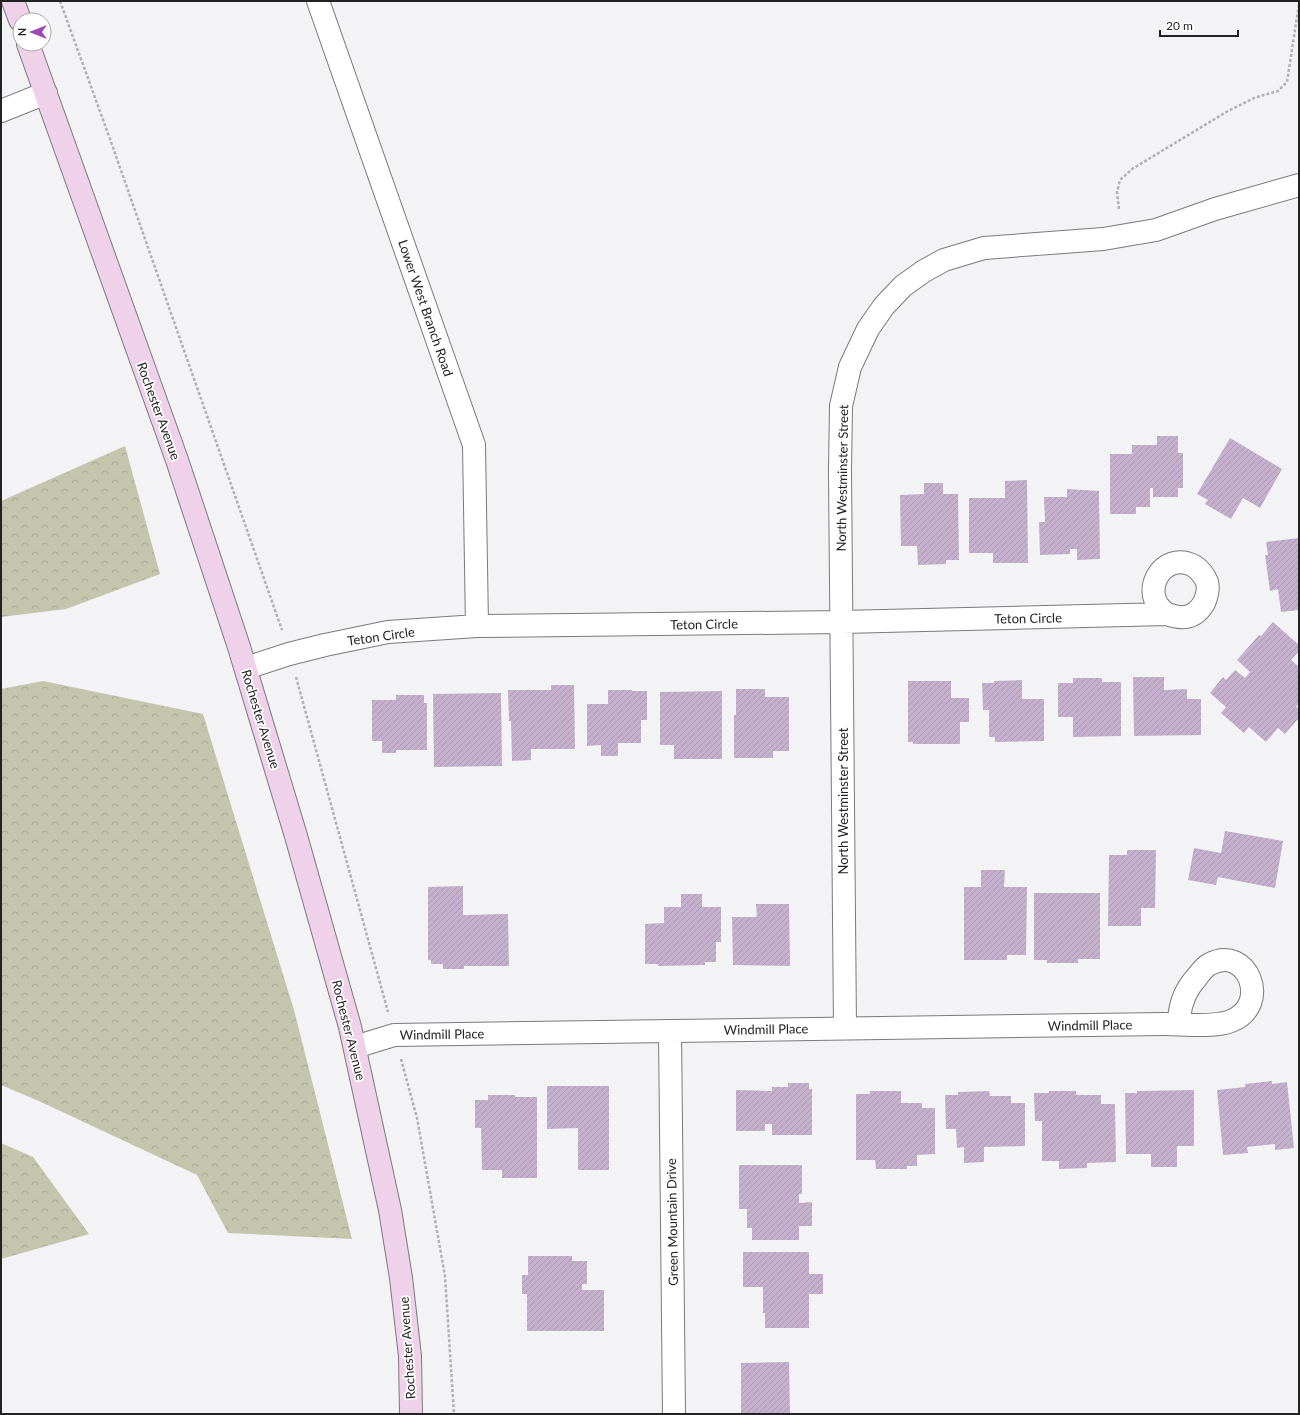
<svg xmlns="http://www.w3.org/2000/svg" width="1300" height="1415" font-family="Lato,sans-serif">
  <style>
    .forest { fill: url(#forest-crowns) }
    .building { fill: url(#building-hatch) }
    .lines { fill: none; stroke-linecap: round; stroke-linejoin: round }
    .minor-casing { stroke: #7a7a7d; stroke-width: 24 }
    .secondary-casing { stroke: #7a7a7d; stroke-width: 24 }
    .path { stroke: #b1b1b3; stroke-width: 2.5; stroke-dasharray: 3 2; stroke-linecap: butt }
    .minor { stroke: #fff; stroke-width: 22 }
    .secondary { stroke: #efd1ea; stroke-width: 22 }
    .labels { text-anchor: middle; stroke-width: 3.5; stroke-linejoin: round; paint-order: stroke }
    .street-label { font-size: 13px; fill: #222223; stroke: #fff }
  </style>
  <defs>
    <pattern id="forest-crowns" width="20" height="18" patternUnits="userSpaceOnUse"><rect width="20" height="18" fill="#c3c6ad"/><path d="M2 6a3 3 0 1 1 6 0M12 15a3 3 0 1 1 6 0" fill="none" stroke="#a7aa95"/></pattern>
    <pattern id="building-hatch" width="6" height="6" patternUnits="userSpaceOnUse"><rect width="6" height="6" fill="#c5b1cd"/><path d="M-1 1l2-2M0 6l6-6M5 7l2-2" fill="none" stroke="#a998b0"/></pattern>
  </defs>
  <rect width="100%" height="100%" fill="#f3f3f6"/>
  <path class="forest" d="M125,446L160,574L66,609L1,617V501Z
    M43,681L203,714L294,1010L352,1239L228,1233L197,1175L41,1102L1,1085V689Z
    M1,1143L33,1157L89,1234L1,1259Z"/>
  <path class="building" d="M1157,436H1178V453H1183V488H1178V497H1153V488H1150V507H1136V514H1110V454H1132V445H1157Z
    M1230,438L1282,469L1260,508L1243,498L1231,519L1205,504L1208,500L1197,494Z
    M1027,480L1028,563H993V553H969V498H1005V481Z
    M924,483H943V494H958L959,560H946V564L918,565L917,546H901L900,495L924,494Z
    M1067,489L1099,491L1100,559L1077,560V549H1070V554L1040,555L1039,522H1045L1044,497H1067Z
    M1299,538V610L1281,612L1278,589L1270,591L1265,555H1268L1266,542Z
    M1273,622L1299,645V651L1291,660L1299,667V703L1296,707L1299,709V718L1285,734L1278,728L1266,742L1249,727L1244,733L1221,713L1226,707L1210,693L1223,677L1226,680L1235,670L1245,678L1250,672L1237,660L1259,635L1261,636Z
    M1133,677H1164V690L1187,689V699H1201V735L1134,736Z
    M1073,678H1102V682H1121V736L1073,737V717H1058V683H1073Z
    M1022,680V699H1044V741L995,742V737H989V710H983L982,683H994V681Z
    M908,681H951V698H969V722H960V744H913V742H908Z
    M551,685H574L575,749H531V760L512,761L511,721H509L508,690H551Z
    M736,689H765V697H789V751H773V758H734V715H736Z
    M608,690H632V691H647V720H641V743H618V756H601V745L587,746V704H608Z
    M722,691V759H674V745H660V692Z
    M501,693L502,766L434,767L433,694Z
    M396,695H424V703H427V750H396V753H382V741H372V700H396Z
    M1225,831L1283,841L1275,888L1218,877L1216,885L1188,880L1194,848L1221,853Z
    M1127,850H1156L1155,908H1141V926H1108L1109,855H1127Z
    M981,870H1005L1004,887H1027L1026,955H1007V960H964V887H981Z
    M463,886V915L508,914L509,966H464V969H443V964H431V960H428V887Z
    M1034,893H1100V959H1078V963H1047V960H1034Z
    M681,894H702V907H721V942H716V962H705V965L658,966V964H645V924L664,923V907H681Z
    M756,904H789L790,966L733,965L732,917H757Z
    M1272,1081V1084L1287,1082L1294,1148L1275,1150V1144L1247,1147L1248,1153L1223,1155L1217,1090L1245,1087V1084Z
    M788,1083H809V1089H812V1135H772V1124H765V1131H736V1090L772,1091V1087H788Z
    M547,1086H609V1170H578V1128L547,1129Z
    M1194,1090V1146H1177V1167H1151V1154H1126L1125,1093H1137V1091Z
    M870,1091H901V1103H922V1108H935V1154L917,1155V1166H907V1169H876L875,1160H856V1094H870Z
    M989,1091L990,1096H1011V1103H1025V1146L984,1147V1162L964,1163V1147L957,1148L956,1129H946L945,1095H958V1092Z
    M1049,1091H1076V1095H1101V1104H1115L1116,1162L1087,1163V1168L1059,1169V1161H1042V1121H1035L1034,1093H1049Z
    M488,1095H515V1097H537V1178H502V1170H482L481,1128H475V1100H488Z
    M739,1165H802V1194H799V1203L812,1202V1226H799V1240H752V1228H747V1209H739Z
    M743,1252H809V1274H823V1294H809V1328H765V1313H763V1287H743Z
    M528,1256H572V1261H587V1284H582V1290H604V1331H527V1294H522V1275H528Z
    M789,1362L790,1414H741V1363Z"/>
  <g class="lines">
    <defs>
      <path id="minor" d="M318,1L474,445L477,626
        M1,111L46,93
        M246,668L289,654L325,645L388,632L477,626L842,622L1167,614C1183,620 1195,618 1204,603C1207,596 1209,589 1207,582C1204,575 1200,570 1194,566C1162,549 1137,595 1167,614
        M845,1028L840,471L841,406L850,367L868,329L884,306L903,286L924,271L944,260L984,248L1103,239L1156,230L1215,209L1299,185
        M670,1031L674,1414
        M355,1047L394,1035L1164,1024C1182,1024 1214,1028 1231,1021C1272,1005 1247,944 1210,964C1204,967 1200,973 1197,977C1184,991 1179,1006 1179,1024"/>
      <path id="secondary" d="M13,1L20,20
        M28,44L177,460L239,647L296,836L350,1027L390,1210L401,1278L410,1356L411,1414"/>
    </defs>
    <use href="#minor" class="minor-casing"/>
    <use href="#secondary" class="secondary-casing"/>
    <path class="path" d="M60,1L110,139L282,630
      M1119,209L1117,192L1120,180L1132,169L1228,111L1254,98L1278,91L1287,82L1299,4
      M296,677L388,1012
      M401,1059L417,1118L445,1276L454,1414"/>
    <use href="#minor" class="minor"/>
    <use href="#secondary" class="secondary"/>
  </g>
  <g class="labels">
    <g class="street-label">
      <text transform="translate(426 308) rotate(71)" y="5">Lower West Branch Road</text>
      <text transform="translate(159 411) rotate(70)" y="5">Rochester Avenue</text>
      <text transform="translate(842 478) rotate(-89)" y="5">North Westminster Street</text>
      <text transform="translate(1028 618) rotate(-1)" y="5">Teton Circle</text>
      <text transform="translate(704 624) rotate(-1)" y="5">Teton Circle</text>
      <text transform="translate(381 636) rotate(-8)" y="5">Teton Circle</text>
      <text transform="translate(261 719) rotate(73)" y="5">Rochester Avenue</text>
      <text transform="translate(843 801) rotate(-90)" y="5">North Westminster Street</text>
      <text transform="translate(1090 1025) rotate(-1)" y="5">Windmill Place</text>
      <text transform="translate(766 1029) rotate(-1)" y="5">Windmill Place</text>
      <text transform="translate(349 1030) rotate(76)" y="5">Rochester Avenue</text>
      <text transform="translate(442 1034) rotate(-1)" y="5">Windmill Place</text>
      <text transform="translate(672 1222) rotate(-91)" y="5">Green Mountain Drive</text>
      <text transform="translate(407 1348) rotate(-94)" y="5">Rochester Avenue</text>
    </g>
  </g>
  <rect width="1300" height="1415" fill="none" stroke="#222223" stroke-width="4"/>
  <g transform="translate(32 32) rotate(270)"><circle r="19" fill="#ffffff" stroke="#a7a7a7"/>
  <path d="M0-3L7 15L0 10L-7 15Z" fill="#9c49b8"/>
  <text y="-6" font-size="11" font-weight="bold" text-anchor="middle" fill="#222223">N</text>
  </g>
  <path d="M1160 30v6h78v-6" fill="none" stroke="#222223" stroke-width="2"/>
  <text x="1166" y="30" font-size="12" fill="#222223" stroke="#ffffff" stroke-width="3" paint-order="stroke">20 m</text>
</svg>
